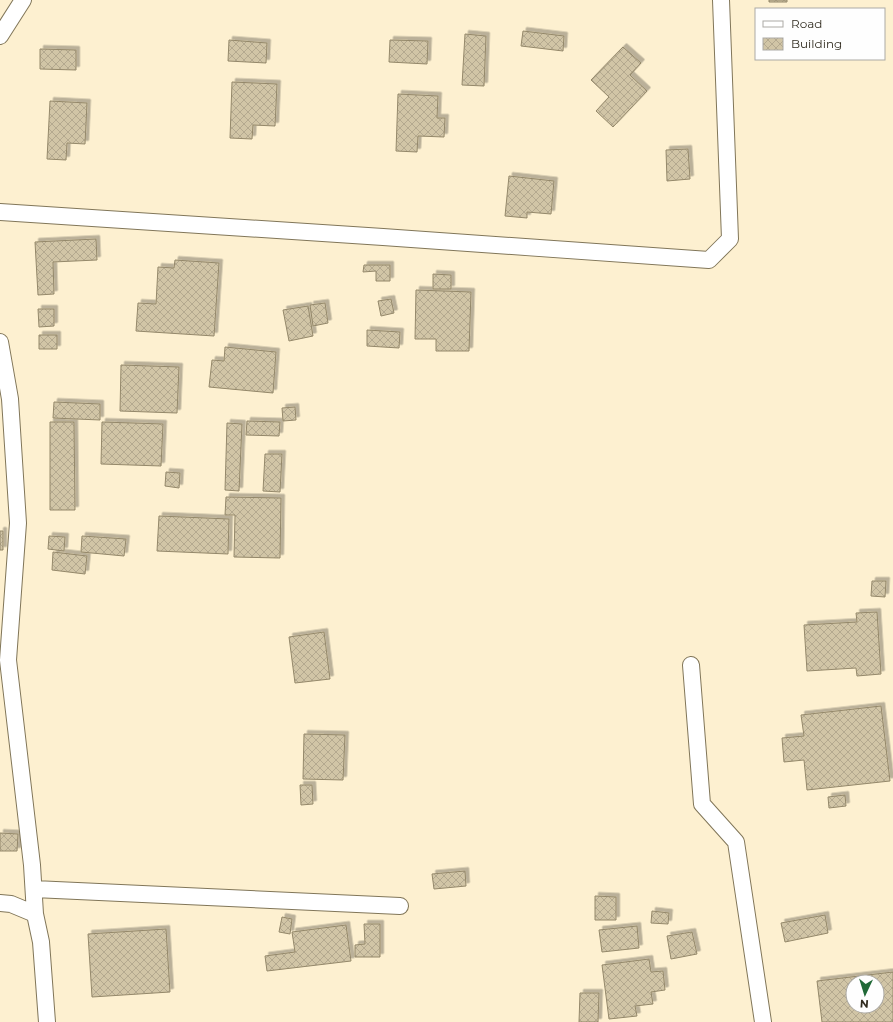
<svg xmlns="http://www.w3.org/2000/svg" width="893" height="1022" font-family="Montserrat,sans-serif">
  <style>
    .building { fill: url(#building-cross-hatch); stroke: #94886a; fill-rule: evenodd; filter: url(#shadow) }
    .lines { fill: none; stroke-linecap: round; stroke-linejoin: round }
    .street-casing { stroke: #817659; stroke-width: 18 }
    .street { stroke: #fff; stroke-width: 16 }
  </style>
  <defs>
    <pattern id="building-cross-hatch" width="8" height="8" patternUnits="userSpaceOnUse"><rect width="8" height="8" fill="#d1c5a6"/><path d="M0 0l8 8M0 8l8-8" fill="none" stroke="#b4a98f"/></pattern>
    <filter id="shadow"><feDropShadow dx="3.5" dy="-3.5" stdDeviation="0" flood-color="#0004"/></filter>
  </defs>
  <rect width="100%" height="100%" fill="#fdf0d0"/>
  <path class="building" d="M769,0H787V2H769Z
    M523,31L564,36L563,51L521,46Z
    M465,34L486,36L484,86L462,85Z
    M229,40L267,43L266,63L228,61Z
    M390,40L428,41L427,64L389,62Z
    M623,47L641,63L630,75L647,91L613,127L596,111L609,97L591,80Z
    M40,49L76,50V70L40,69Z
    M232,82L277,84L275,126L253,125L252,139L230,138Z
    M398,94L438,96L437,118H445L444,137L418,136L417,152L396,151Z
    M50,101L87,103L85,144L67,143L66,160L47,159Z
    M688,149L690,179L667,181L666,150Z
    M509,176L554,181L551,214L527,212V218L505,216Z
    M96,239L97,260L53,262L54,294L38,295L35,242Z
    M175,260L219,263L214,336L136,331L138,303L156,304L158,267L174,268Z
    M364,265H390V281H376V271L363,272Z
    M433,274L451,275V289H433Z
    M416,290L471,292L469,351H436V339H415Z
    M391,299L394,313L381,316L378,301Z
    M325,303L328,323L313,326L310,305Z
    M308,306L313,336L289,341L283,310Z
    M38,309H54V326L39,327Z
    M367,330L400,332L399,348L367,346Z
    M39,335H57V349H39Z
    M225,347L276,352L273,393L209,387L212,360L224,361Z
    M121,365L179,367L177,413L120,411Z
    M54,402L100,404V420L53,418Z
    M295,407L296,420L283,421L282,408Z
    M247,421L280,422L279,436L246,435Z
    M50,422H74L75,510H50Z
    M102,422L163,424L161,466L101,464Z
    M227,423L242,424L239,491L225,490Z
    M265,454H282L280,492L263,491Z
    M166,472L180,473L179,488L165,486Z
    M226,497L281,498L280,558L234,557L235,515H225Z
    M159,516L229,519L228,554L157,551Z
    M0,531H3V550H0Z
    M49,536L65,537L64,551L48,549Z
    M82,536L126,539L124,556L81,552Z
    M53,552L87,556L85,574L52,570Z
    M872,581H886L885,597L871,596Z
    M877,612L881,674L857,676L856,668L807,671L804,625L857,622L856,613Z
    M324,632L330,679L295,683L289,637Z
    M881,706L890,781L807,790L804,760L784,762L782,738L804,736L801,715Z
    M304,734L345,735L343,780L303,779Z
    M300,785H312L313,804L301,805Z
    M845,795L846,806L829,808L828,797Z
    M0,833L18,834L17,851H0Z
    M465,871L466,886L434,889L432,874Z
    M595,896L616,897V920H595Z
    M652,911L669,913L668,924L651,923Z
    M825,915L828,933L785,942L781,923Z
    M282,917L292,919L290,934L279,932Z
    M364,924H380V957H355V945L365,944Z
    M346,925L351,961L267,971L265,956L295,952L292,932Z
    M637,926L639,948L602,952L599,930Z
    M166,929L170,992L92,997L88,934Z
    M692,932L697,954L671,959L667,936Z
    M649,959L651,972L663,971L665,990L651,992L653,1004L635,1006L637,1016L609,1019L602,965Z
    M893,972V1022H822L817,981ZM853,982H877V1006H853Z
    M580,993H599L598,1022H579Z"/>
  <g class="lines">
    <defs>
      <path id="street" d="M0,36L23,0
        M0,212L383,237L709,260L730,239L721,0
        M0,342L10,399L18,523L8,660L32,865L35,914
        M691,665L702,804L736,842L763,1022
        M34,889L400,906
        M0,903L11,904L35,914L41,942L47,1022"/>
    </defs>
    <use href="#street" class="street-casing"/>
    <use href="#street" class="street"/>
  </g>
  <rect x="755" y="8" width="130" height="52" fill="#fefefe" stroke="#acaaa5"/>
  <rect x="763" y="21" width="20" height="6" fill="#ffffff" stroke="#acaaa5"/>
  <text x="791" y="28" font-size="12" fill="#312c20">Road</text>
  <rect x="763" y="38" width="20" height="12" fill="url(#building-cross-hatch)" stroke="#acaaa5"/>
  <text x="791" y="48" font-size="12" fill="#312c20">Building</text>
  <g transform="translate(865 994) rotate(184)"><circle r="19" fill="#fefefe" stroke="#acaaa5"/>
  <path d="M0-3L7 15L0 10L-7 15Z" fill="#206937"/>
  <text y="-6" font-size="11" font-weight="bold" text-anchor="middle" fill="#312c20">N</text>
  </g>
</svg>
